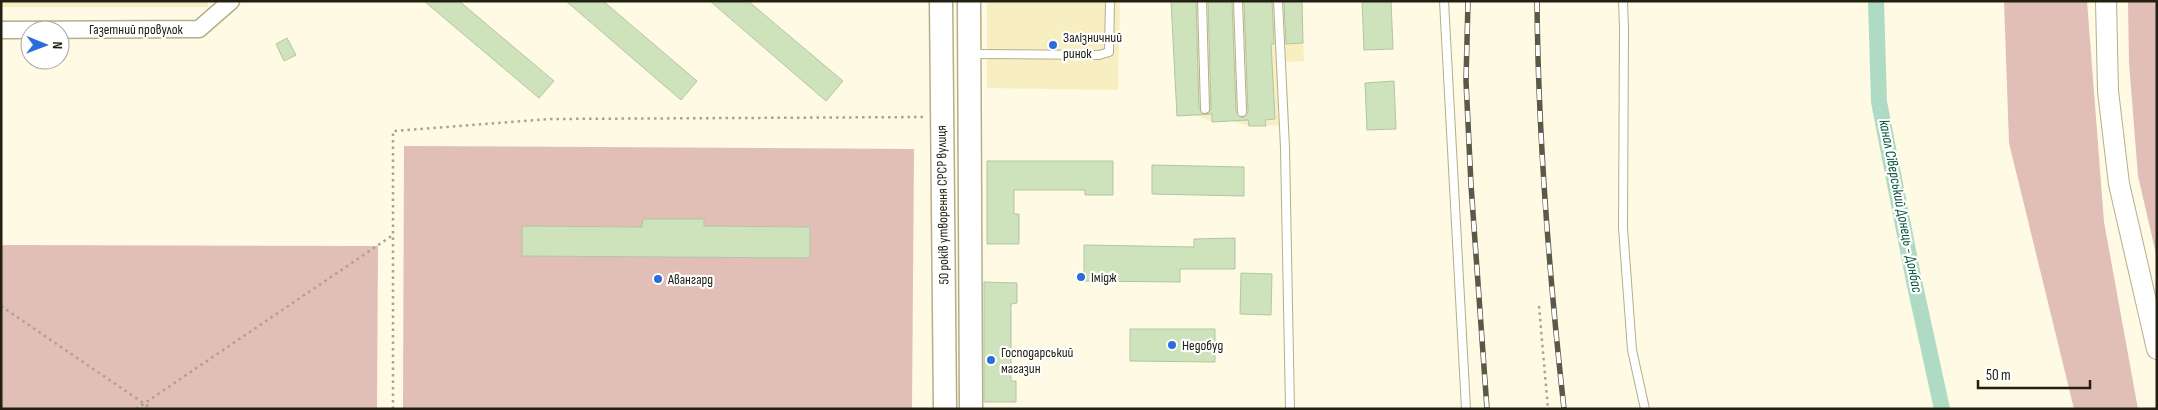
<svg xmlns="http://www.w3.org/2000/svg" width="2158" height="410" font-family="'Sofia Sans Condensed',sans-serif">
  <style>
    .built { fill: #f7efc1 }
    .green { fill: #e1beb6 }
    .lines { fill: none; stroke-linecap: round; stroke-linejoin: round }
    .canal { stroke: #afdbc4; stroke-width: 16 }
    .building { fill: #cee2bc; stroke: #b3c5a4 }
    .service-casing { stroke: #b5ae8b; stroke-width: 10 }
    .minor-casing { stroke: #b5ae8b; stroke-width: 19 }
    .tertiary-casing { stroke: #b5ae8b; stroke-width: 22 }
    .secondary-casing { stroke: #b5ae8b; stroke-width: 25 }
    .path { stroke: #a7a491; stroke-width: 2.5; stroke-dasharray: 2.5 4; stroke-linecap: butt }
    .service { stroke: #fff; stroke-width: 8 }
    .minor { stroke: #fff; stroke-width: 16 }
    .tertiary { stroke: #fff; stroke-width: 20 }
    .secondary { stroke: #fff; stroke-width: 22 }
    .rail-casing { stroke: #5a5847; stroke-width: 5.5 }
    .rail { stroke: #fff; stroke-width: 4; stroke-dasharray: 11; stroke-linecap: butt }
    .poi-dot { fill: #2c6dda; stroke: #fff; stroke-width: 2 }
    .labels { text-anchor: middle; stroke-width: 4.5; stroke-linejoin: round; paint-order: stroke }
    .street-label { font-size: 14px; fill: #222012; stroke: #fff }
    .poi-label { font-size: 14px; fill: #222012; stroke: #fff; text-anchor: start }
    .water-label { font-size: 15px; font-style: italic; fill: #005237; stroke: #fff }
  </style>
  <rect width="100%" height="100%" fill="#fefae3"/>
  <path class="built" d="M1,1H208V7H1Z
    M987,1H1120L1118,90L987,88Z
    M1171,1H1302L1304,61L1286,62L1289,125L1249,126L1231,121L1212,122L1195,115L1177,116Z"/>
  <path class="green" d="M2004,1H2087L2104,222L2138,409H2074L2009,143Z
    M2128,1H2157V258L2138,176L2129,63Z
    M404,146L914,149L912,409H403Z
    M1,245L378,246L377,409H1Z"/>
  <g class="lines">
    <path class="canal" d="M1876,1L1879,102L1914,281L1942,409"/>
  </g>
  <path class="building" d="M424,1H459L554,81L539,98Z
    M566,1H603L697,81L681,100Z
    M710,1H748L843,81L826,101Z
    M1171,1H1196L1199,109L1205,115L1208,113L1211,109L1208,1H1232L1236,112L1242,118L1245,116L1248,112L1244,1H1272L1274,44H1271L1275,119L1265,120L1266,126H1249L1248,120L1212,122V114L1177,116Z
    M1284,1H1302L1303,43L1286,44Z
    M1362,1H1391L1393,49L1364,50Z
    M287,38L296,55L284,61L276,44Z
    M1394,81L1396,129L1367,130L1365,83Z
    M987,161H1113V195H1085V190H1014V214H1019V244H987Z
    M1152,165L1244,167V196L1152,194Z
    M643,219H704V226L810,227V258L522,256V226L642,227Z
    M1235,238V269H1180V282L1084,281V245L1194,247V239Z
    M1241,273L1272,274L1271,315L1240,314Z
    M984,282L1017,283V303L1011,304V381H1016V402H984Z
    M1130,329H1215V362L1130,361Z"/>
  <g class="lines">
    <defs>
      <path id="service" d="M1202,1L1205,109
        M1238,1L1242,112
        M1278,1L1285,148L1290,409
        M1444,1L1466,409
        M1623,1L1624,29L1623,228L1632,350L1645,409
        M971,54L1099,55L1109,52L1110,1"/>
      <path id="minor" d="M1,30L199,29L231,1"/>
      <path id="tertiary" d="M2106,1L2108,91L2119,184L2157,349"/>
      <path id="secondary" d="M941,1L945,409
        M969,1L971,409"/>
    </defs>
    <use href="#service" class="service-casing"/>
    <use href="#minor" class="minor-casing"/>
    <use href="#tertiary" class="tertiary-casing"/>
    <use href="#secondary" class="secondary-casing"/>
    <path class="path" d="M1,306L152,409
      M1539,306L1548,409
      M136,409L393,235
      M393,409V131L550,119L925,117"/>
    <use href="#service" class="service"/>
    <use href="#minor" class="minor"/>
    <use href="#tertiary" class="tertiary"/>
    <use href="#secondary" class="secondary"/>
    <defs>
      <path id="rail" d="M1468,1L1466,81L1471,185L1487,409
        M1537,1C1538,138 1549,273 1564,409"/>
    </defs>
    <use href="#rail" class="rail-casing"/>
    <use href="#rail" class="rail"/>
  </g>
  <g class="poi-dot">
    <circle cx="1053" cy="45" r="5"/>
    <circle cx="1081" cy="277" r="5"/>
    <circle cx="658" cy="279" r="5"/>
    <circle cx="1172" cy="345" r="5"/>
    <circle cx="991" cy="360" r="5"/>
  </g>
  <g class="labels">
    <g class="street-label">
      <text x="136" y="34">Газетний провулок</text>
      <text transform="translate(942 205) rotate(-91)" y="5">50 років утворення СРСР вулиця</text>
    </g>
    <g class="poi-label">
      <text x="1063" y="42">Залізничний<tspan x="1063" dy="16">ринок</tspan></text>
      <text x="1091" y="282">Імідж</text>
      <text x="668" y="284">Авангард</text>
      <text x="1182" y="350">Недобуд</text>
      <text x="1001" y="357">Господарський<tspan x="1001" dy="16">магазин</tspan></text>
    </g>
    <g class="water-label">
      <text transform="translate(1901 206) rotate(79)" y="5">канал Сіверський Донець - Донбас</text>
    </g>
  </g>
  <rect width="2158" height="410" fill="none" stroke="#222012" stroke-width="5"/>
  <g transform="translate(45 45) rotate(91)"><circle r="24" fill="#ffffff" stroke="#a7a6a0"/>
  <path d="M0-4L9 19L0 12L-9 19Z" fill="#2c6dda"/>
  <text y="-8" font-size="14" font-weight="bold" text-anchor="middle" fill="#222012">N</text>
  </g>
  <path d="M1978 380v8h112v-8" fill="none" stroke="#222012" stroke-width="2.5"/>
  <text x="1986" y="380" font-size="15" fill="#222012" stroke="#ffffff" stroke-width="4" paint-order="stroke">50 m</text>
</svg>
